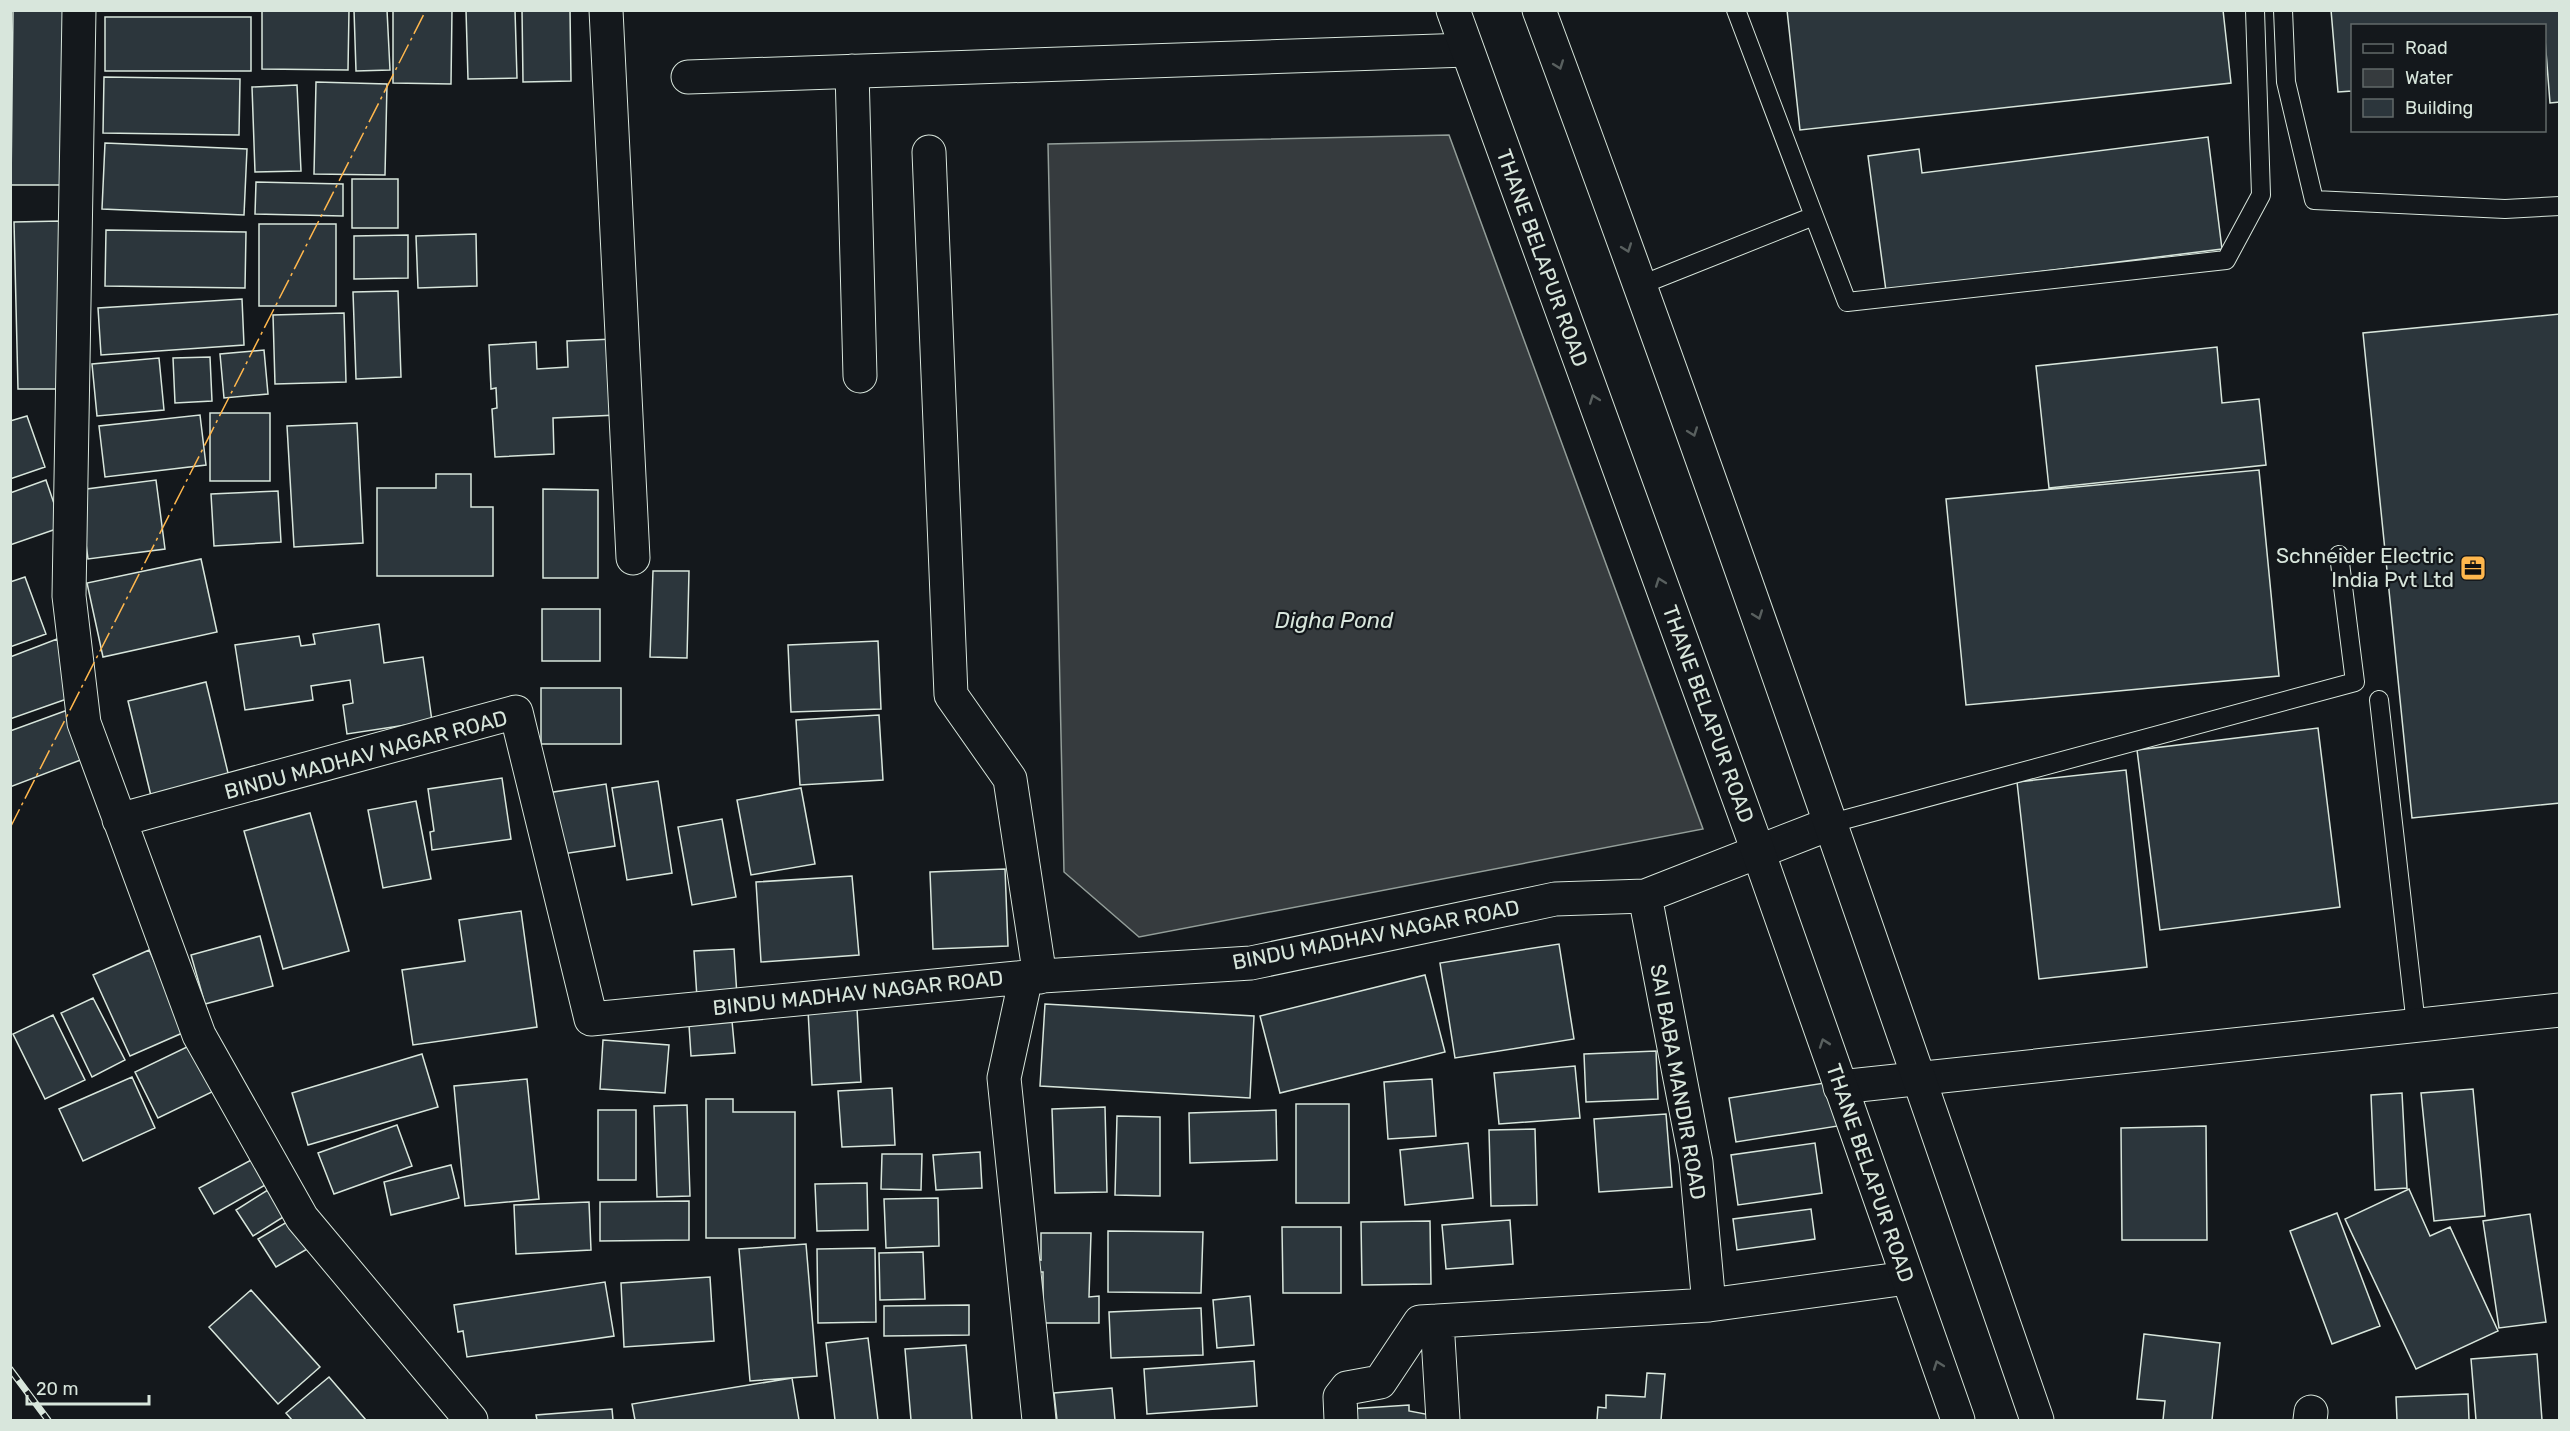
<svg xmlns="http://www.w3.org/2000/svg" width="2570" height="1431" font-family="Rubik,sans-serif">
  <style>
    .water { fill: #363b3e; stroke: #939e99; stroke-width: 1.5 }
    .building { fill: #2c363c; stroke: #d8e6dc; stroke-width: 1.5 }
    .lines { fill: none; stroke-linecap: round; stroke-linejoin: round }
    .service-casing { stroke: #d8e6dc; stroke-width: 20 }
    .minor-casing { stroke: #d8e6dc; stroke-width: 35 }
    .primary-casing { stroke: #d8e6dc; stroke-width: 35 }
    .service { stroke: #14181c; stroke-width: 18 }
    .minor { stroke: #14181c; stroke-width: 33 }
    .primary { stroke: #14181c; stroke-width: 33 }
    .rail-casing { stroke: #d8e6dc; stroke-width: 7 }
    .rail { stroke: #14181c; stroke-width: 4.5; stroke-dasharray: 14; stroke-linecap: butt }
    .power { stroke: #ffb74d; stroke-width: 1.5; stroke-dasharray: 21 4.5 3 4.5; stroke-linecap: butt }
    .oneway { stroke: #59605f }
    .labels { text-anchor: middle; stroke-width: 4.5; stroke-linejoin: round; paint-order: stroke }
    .street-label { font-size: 21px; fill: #d8e6dc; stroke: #14181c }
    .poi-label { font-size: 21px; fill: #d8e6dc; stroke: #14181c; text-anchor: end }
    .water-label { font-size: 22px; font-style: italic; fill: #d8e6dc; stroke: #14181c }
  </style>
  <rect width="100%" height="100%" fill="#14181c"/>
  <path class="water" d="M1449,135L1703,829L1139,937L1064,872L1048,144Z"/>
  <path class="building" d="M262,10H349L348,70L262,69Z
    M354,10H387L390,70L356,71Z
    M393,10H452L451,84L393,83Z
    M466,10H515L517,78L468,79Z
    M522,10H570L571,81L523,82Z
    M1787,10H2223L2231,83L1800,130Z
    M2331,10H2560V102L2550,103L2544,26H2352V91L2338,92Z
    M13,11H68L66,185H11Z
    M105,17H251V71H105Z
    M104,77L240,79L239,135L103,133Z
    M316,82L387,84L385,175L314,174Z
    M297,85L301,171L255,172L252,87Z
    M2208,137L2222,249L1886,291L1868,156L1919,149L1922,173Z
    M105,143L247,149L244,215L102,209Z
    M352,179H398V228H352Z
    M256,182L343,184V216L255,214Z
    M61,221L63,389H18L14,222Z
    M259,224H336V306H259Z
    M106,230L246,232L245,288L105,286Z
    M476,234L477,286L418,288L416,236Z
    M408,235V278L354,279V236Z
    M398,291L401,377L356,379L353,292Z
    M242,299L244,345L101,355L98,308Z
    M344,313L346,382L275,384L273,315Z
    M2560,314V803L2412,818L2363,333Z
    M614,339L617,415L553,418L554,454L495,457L492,409L497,408L496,388L491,389L489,345L536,342L537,369L568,367L567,341Z
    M2217,347L2222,403L2259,399L2266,465L2049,488L2036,366Z
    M264,350L268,394L224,398L220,354Z
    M210,357L212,401L175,403L173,358Z
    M159,358L164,410L97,416L92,364Z
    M210,413H270V481H210Z
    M200,415L206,465L105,477L99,426Z
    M27,416L45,467L10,479V421Z
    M357,423L363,543L294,547L287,426Z
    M2259,470L2279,676L1966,705L1946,499Z
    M436,474H471V507H493V576H377V488H436Z
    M46,480L62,527L10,545V493Z
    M156,480L165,549L88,559L79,490Z
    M543,489L598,490V578H543Z
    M278,491L281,542L214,546L211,494Z
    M201,559L217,632L103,657L87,583Z
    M653,571H689L687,658L650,657Z
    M25,577L46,634L10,647V582Z
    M542,609H600V661H542Z
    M379,624L384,663L423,657L432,721L347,734L343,705L353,703L350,680L311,686L313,700L245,710L235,645L299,636L301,646L315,644L313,634Z
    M57,639L78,695L10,719V657Z
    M878,641L881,709L791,712L788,645Z
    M206,682L229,777L151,796L128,701Z
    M541,688H621V744H541Z
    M73,708L91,756L10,787V731Z
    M879,715L883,780L800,785L796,720Z
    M2318,728L2340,907L2160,930L2137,750Z
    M2126,770L2147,967L2039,979L2017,782Z
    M502,778L511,839L432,850L430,832L434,831L428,789Z
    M658,781L672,873L627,880L612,788Z
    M606,784L615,846L556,855L547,793Z
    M801,788L815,864L751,875L737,800Z
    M416,801L431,879L383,888L368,810Z
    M310,813L349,951L283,969L244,831Z
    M722,819L736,897L692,905L678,827Z
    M1005,869L1008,946L933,949L930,872Z
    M852,876L859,955L761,962L756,882Z
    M521,911L537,1027L413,1045L402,970L465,961L459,920Z
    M260,936L273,986L205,1004L191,955Z
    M1559,944L1574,1039L1455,1058L1440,963Z
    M734,949L737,996L697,998L694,951Z
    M149,950L187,1031L130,1056L93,975Z
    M1425,975L1445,1052L1280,1093L1260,1016Z
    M93,998L125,1060L92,1077L61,1013Z
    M1045,1004L1254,1016L1250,1098L1040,1086Z
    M857,1008L861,1082L812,1085L808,1010Z
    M53,1015L85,1080L45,1099L13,1034Z
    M732,1021L735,1053L691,1056L689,1025Z
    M603,1040L669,1045L665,1093L600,1089Z
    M191,1045L214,1091L158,1118L135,1072Z
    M1656,1051L1658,1099L1586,1102L1584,1054Z
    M422,1054L438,1107L308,1145L292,1093Z
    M1575,1066L1580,1118L1499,1124L1494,1073Z
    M132,1077L155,1128L83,1161L59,1109Z
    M527,1079L539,1199L465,1206L454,1086Z
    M1432,1079L1436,1136L1388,1139L1384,1082Z
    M1831,1082L1838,1126L1736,1142L1729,1098Z
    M892,1088L895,1145L842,1147L838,1091Z
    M2473,1089L2485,1216L2434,1221L2421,1093Z
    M2402,1093L2407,1188L2375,1190L2371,1095Z
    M706,1099H733V1112H795V1238H706Z
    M1296,1104H1349V1203H1296Z
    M687,1105L690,1196L657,1197L654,1106Z
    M1105,1107L1107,1192L1055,1193L1052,1109Z
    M598,1110H636V1180H598Z
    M1276,1110L1277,1160L1190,1163L1189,1113Z
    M1666,1114L1672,1187L1599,1192L1594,1119Z
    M1117,1116L1160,1117V1196L1115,1195Z
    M397,1125L412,1166L334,1194L318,1153Z
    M2206,1126L2207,1240H2122L2121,1128Z
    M1535,1129L1537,1205L1491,1206L1489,1130Z
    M1468,1143L1473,1198L1405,1205L1400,1150Z
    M1815,1143L1822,1193L1738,1205L1731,1155Z
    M980,1152L982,1188L936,1190L933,1155Z
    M882,1154H922L921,1190L881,1189Z
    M253,1159L267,1184L214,1214L199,1188Z
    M451,1165L459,1198L391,1215L384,1182Z
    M867,1183L868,1230L817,1231L815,1184Z
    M271,1188L288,1214L253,1236L236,1210Z
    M2409,1189L2430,1236L2450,1227L2498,1331L2416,1369L2345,1219Z
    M938,1198L939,1246L886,1248L884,1199Z
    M689,1201V1240L600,1241V1202Z
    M589,1202L591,1250L516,1254L514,1205Z
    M1811,1209L1815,1239L1737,1250L1733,1219Z
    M2337,1213L2380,1326L2332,1344L2290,1231Z
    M2530,1214L2546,1322L2499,1328L2483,1221Z
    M292,1219L309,1248L276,1267L258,1239Z
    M1510,1220L1513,1264L1446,1269L1442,1225Z
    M1430,1221L1431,1284L1362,1285L1361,1222Z
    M1282,1227H1341V1293H1283Z
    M1108,1231L1203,1232L1201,1293L1108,1292Z
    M1041,1233H1091L1089,1297L1099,1296V1323H1043V1272H1036L1035,1259L1041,1260Z
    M806,1244L817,1376L750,1381L739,1249Z
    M875,1248L876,1322L818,1323L817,1249Z
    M923,1252L925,1299L880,1300L879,1253Z
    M710,1277L714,1341L624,1347L621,1283Z
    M605,1282L614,1336L467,1357L463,1331L458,1332L454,1305Z
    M251,1290L320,1367L278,1404L209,1327Z
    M1250,1296L1254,1345L1217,1348L1213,1300Z
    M969,1305V1335L884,1336V1306Z
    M1201,1308L1203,1355L1111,1358L1109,1312Z
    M2144,1334L2220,1343L2212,1420H2163L2165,1401L2137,1399Z
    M868,1338L878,1420H835L826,1343Z
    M966,1345L972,1420H911L905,1349Z
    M2537,1354L2542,1420H2476L2471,1359Z
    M1254,1361L1257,1406L1147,1414L1144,1369Z
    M1647,1373L1665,1374L1661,1420H1597L1598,1407L1606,1408V1395L1645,1397Z
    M329,1377L366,1420H292L286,1413Z
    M792,1378L799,1420H635L632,1404Z
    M1112,1388L1115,1420H1057L1054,1393Z
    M2468,1394L2469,1420H2397L2396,1397Z
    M1409,1405V1411L1436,1416V1420H1350L1349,1409Z
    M612,1409L613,1420H537L536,1415Z"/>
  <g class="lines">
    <defs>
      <path id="service" d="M1736,10L1814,216
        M2283,10L2286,82L2314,200L2505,209L2560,206
        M1641,285L1814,216L1847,302L2226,260L2261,195L2255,10
        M2379,700L2416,1025
        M1832,823L2355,682L2339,555"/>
      <path id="minor" d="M79,10L69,596L84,723L199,1035L302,1218L471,1420
        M606,10L633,558
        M852,71L860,376
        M688,77L1467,50
        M929,152L951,695L1010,779L1040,977
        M119,820L516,712L591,1019L1026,977L1251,963L1555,899L1645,896L1832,823
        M1645,896L1696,1162L1709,1305
        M1026,977L1004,1078L1039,1420
        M1840,1087L2560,1010
        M1437,1321L1443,1420
        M1341,1420L1340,1397L1347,1388L1380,1382L1420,1322L1709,1305L1907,1278
        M2310,1420L2311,1412"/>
      <path id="primary" d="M1453,10L1758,851L1958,1420
        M1539,10C1713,478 1874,949 2037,1420"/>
    </defs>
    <use href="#service" class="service-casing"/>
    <use href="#minor" class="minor-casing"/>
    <use href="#primary" class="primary-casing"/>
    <use href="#service" class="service"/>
    <use href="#minor" class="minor"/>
    <use href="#primary" class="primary"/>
    <defs>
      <path id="rail" d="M10,1369L48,1420"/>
    </defs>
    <use href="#rail" class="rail-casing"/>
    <use href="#rail" class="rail"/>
    <path class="power" d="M10,828L426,10"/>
  </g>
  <defs><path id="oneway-chevron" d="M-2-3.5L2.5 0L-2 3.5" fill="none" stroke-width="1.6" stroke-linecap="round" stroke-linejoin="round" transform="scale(1.5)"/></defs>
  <g class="oneway">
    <use href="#oneway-chevron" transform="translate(1559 65) rotate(70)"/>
    <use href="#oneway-chevron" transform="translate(1627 248) rotate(70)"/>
    <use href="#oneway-chevron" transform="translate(1594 399) rotate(-110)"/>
    <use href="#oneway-chevron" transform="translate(1693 432) rotate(70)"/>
    <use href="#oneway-chevron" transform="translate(1660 582) rotate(-110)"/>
    <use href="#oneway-chevron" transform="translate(1758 615) rotate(70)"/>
    <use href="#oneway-chevron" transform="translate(1824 1043) rotate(-109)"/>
    <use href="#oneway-chevron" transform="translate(1938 1365) rotate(-110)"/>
  </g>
  <defs>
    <symbol id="office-square" viewBox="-11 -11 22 22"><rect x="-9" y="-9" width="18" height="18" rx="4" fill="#ffb74d" stroke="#14181c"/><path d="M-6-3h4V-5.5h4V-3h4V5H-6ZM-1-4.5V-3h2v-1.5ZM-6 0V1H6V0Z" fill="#111"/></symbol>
  </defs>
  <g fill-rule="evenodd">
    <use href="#office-square" x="2458" y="553" width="30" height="30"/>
  </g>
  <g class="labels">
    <g class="street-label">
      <text transform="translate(1542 258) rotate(70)" y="7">THANE BELAPUR ROAD</text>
      <text transform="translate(1708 714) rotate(70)" y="7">THANE BELAPUR ROAD</text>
      <text transform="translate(366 755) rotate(-15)" y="7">BINDU MADHAV NAGAR ROAD</text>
      <text transform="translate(1376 935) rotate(-11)" y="7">BINDU MADHAV NAGAR ROAD</text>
      <text transform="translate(858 993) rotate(-6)" y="7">BINDU MADHAV NAGAR ROAD</text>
      <text transform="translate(1678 1082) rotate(80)" y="7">SAI BABA MANDIR ROAD</text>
      <text transform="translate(1870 1173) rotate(71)" y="7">THANE BELAPUR ROAD</text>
    </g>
    <g class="poi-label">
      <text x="2454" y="563">Schneider Electric<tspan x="2454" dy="24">India Pvt Ltd</tspan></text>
    </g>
    <g class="water-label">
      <text x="1334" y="628">Digha Pond</text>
    </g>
  </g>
  <rect width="2570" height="1431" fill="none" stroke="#d8e6dc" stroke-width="24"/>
  <rect x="2351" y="24" width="195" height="108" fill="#14181c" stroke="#626a69" stroke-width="1.5"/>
  <rect x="2363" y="44" width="30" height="9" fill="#14181c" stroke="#626a69" stroke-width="1.5"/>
  <text x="2405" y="54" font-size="18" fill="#d8e6dc">Road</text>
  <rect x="2363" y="69" width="30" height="18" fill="#363b3e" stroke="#626a69" stroke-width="1.5"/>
  <text x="2405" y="84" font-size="18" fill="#d8e6dc">Water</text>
  <rect x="2363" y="99" width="30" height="18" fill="#2c363c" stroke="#626a69" stroke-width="1.5"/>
  <text x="2405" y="114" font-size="18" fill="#d8e6dc">Building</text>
  <path d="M27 1395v9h122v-9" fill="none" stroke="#d8e6dc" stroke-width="3"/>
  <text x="36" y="1395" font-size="18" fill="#d8e6dc" stroke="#14181c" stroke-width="4.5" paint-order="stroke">20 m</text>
</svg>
